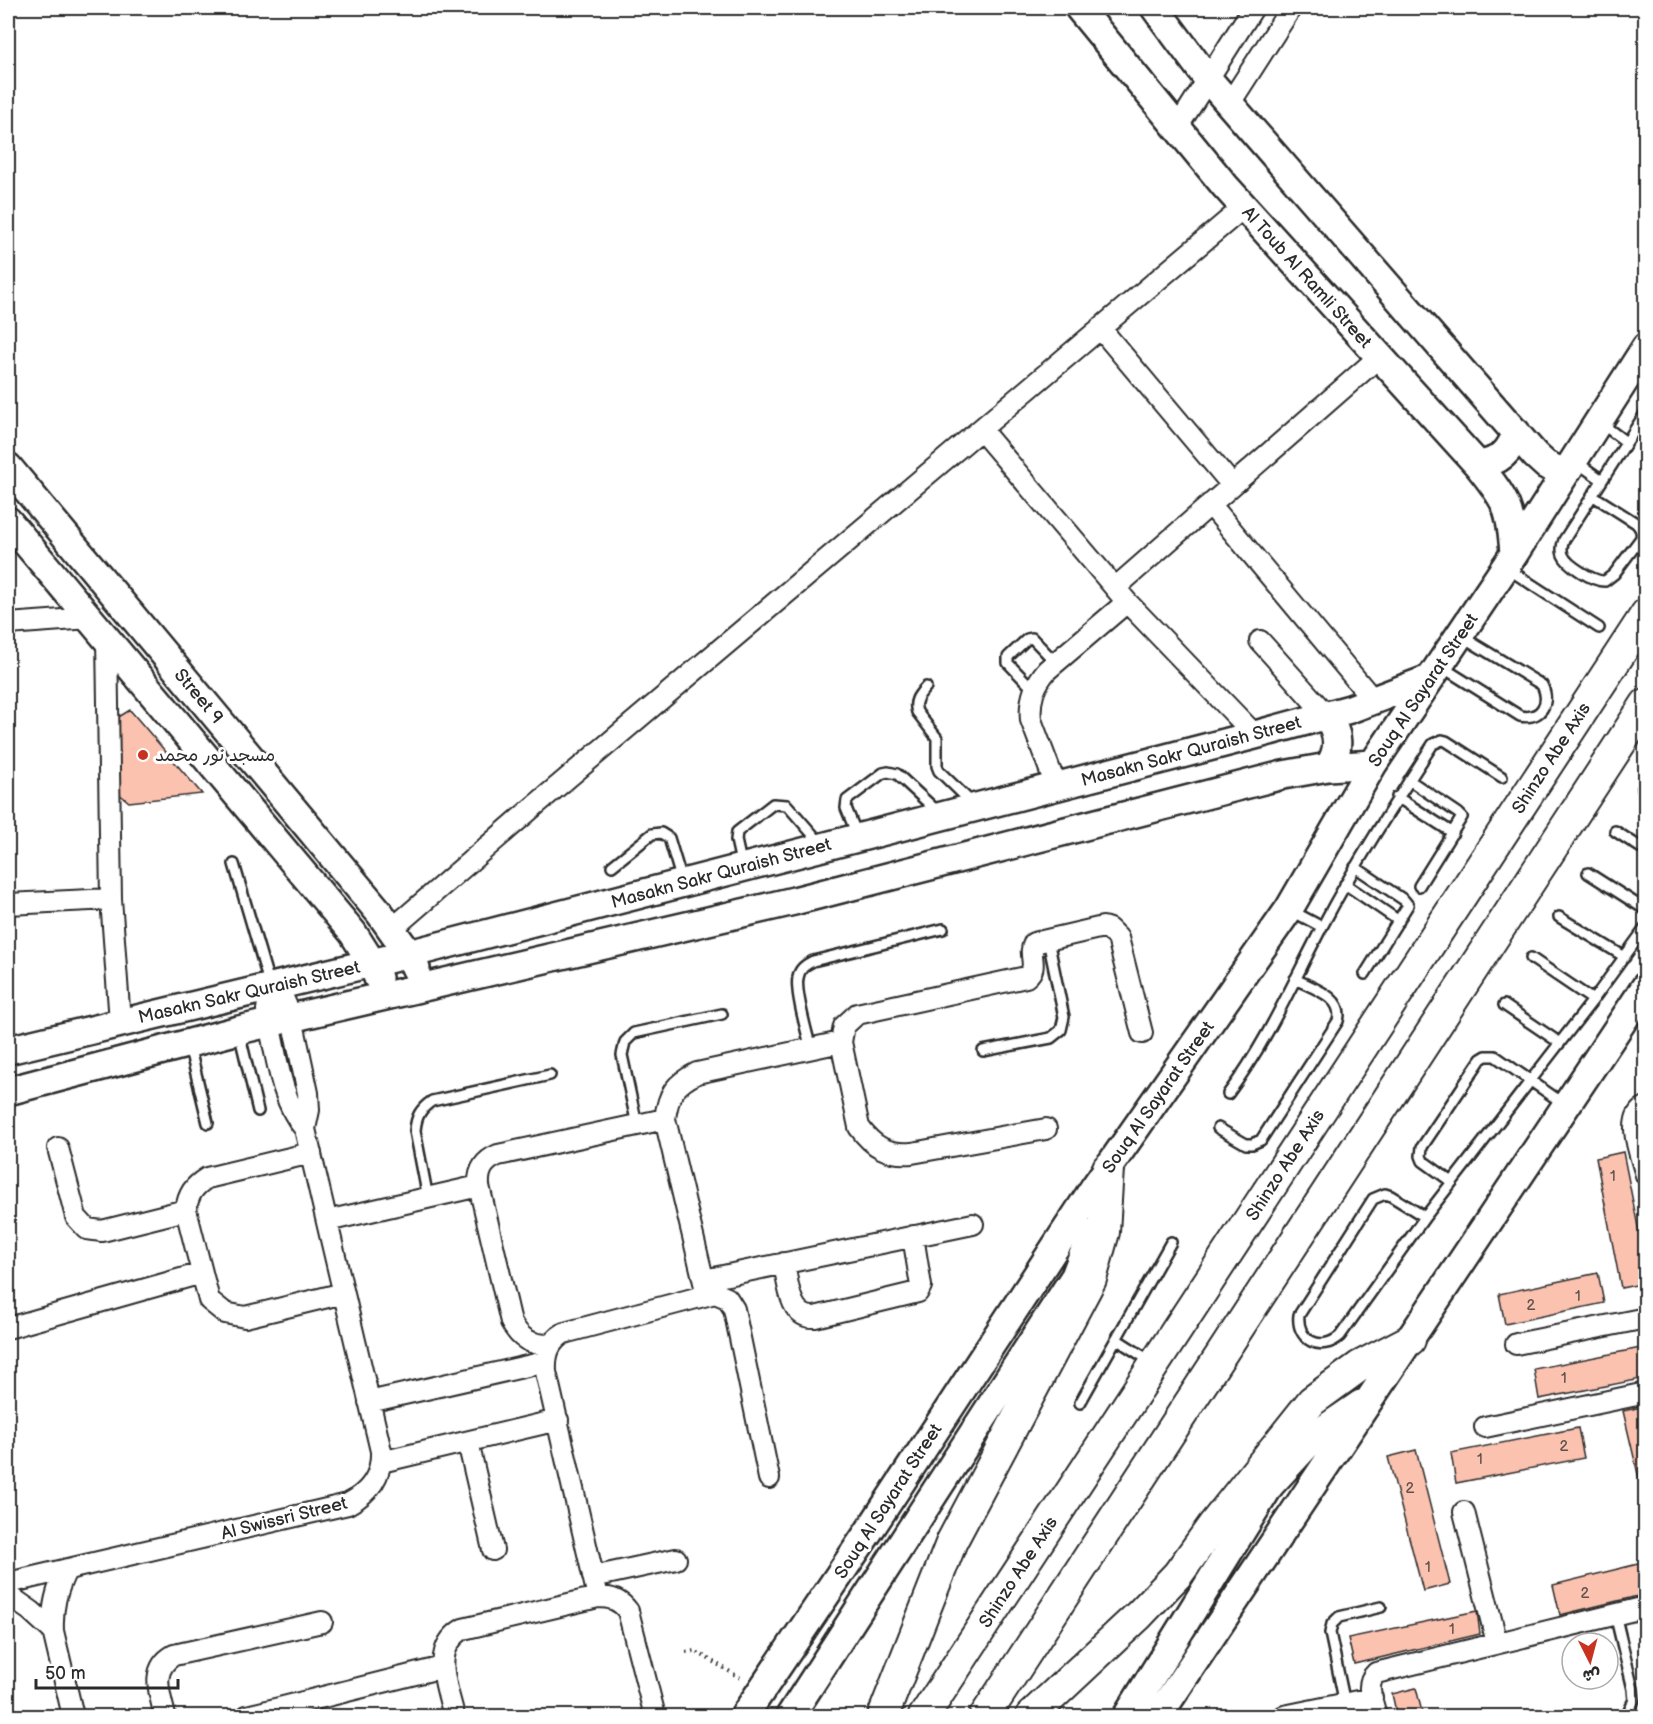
<svg xmlns="http://www.w3.org/2000/svg" width="1653" height="1724" font-family="'Balsamiq Sans','Playpen Sans Arabic',sans-serif">
  <style>
    .building { fill: #fbc2af; stroke: #2b2b2b; stroke-width: 1.5 }
    .lines { fill: none; stroke-linecap: round; stroke-linejoin: round }
    .lane-casing { stroke: #2b2b2b; stroke-width: 14 }
    .street-casing { stroke: #2b2b2b; stroke-width: 24 }
    .secondary-casing { stroke: #2b2b2b; stroke-width: 32 }
    .primary-casing { stroke: #2b2b2b; stroke-width: 34 }
    .path { stroke: #2b2b2b; stroke-width: 4; stroke-dasharray: 1.5 4.5; stroke-linecap: butt }
    .lane { stroke: #fff; stroke-width: 9 }
    .street { stroke: #fff; stroke-width: 20 }
    .secondary { stroke: #fff; stroke-width: 27 }
    .primary { stroke: #fff; stroke-width: 30 }
    .poi-dot { fill: #c8321e; stroke: #fff; stroke-width: 2 }
    .labels { text-anchor: middle; stroke-width: 6; stroke-linejoin: round; paint-order: stroke }
    .number-label { font-size: 15px; fill: #5f514c }
    .street-label { font-size: 18px; fill: #2b2b2b; stroke: #fff }
    .poi-label { font-size: 18px; fill: #2b2b2b; stroke: #fff; text-anchor: start }
  </style>
  <rect width="100%" height="100%" fill="#fff"/>
  <filter id="ink" filterUnits="userSpaceOnUse"><feTurbulence type="fractalNoise" baseFrequency=".0167" numOctaves="2"/><feDisplacementMap in="SourceGraphic" scale="12" xChannelSelector="R" yChannelSelector="G"/><feConvolveMatrix kernelMatrix="1 2 1 2 8 2 1 2 1" color-interpolation-filters="sRGB"/></filter>
  <g filter="url(#ink)">
    <path class="building" d="M130,710L202,794L129,802L118,793L117,718Z
      M1623,1152L1646,1267V1283L1621,1288L1596,1158Z
      M1598,1273L1604,1303L1505,1324L1499,1294Z
      M1646,1347V1378L1539,1399L1534,1369Z
      M1646,1406V1508L1623,1411Z
      M1578,1428L1584,1458L1456,1483L1451,1453Z
      M1416,1450L1450,1584L1423,1591L1388,1457Z
      M1646,1562V1594L1560,1615L1553,1585Z
      M1477,1611L1480,1634L1354,1664L1348,1638Z
      M1416,1688L1423,1716H1397L1392,1694Z"/>
    <g class="lines">
      <defs>
        <path id="lane" d="M1602,424L1626,442
          M1575,461L1602,480
          M1592,495L1636,523C1641,528 1642,532 1641,538L1614,574L1605,581C1594,582 1567,565 1563,555C1561,550 1562,545 1564,540L1646,412
          M1508,569L1599,628
          M1442,667L1520,716C1541,720 1551,703 1542,685L1461,636
          M926,687C919,695 913,701 917,712L937,738V766L939,771L972,803
          M1034,690L1008,663V657L1027,639L1032,638L1056,663
          M1409,780L1458,813L1462,817L1419,886
          M1643,788L1646,789
          M1397,797L1453,833
          M1615,831L1646,851
          M858,837L846,808L847,800L883,773L888,772L897,774L938,812
          M234,864L270,986
          M612,866L652,834L661,833L669,838L682,881
          M742,867L736,840L737,832L773,804L787,805L822,845
          M1355,867L1404,900L1408,905L1365,974
          M1588,873L1646,910
          M1345,884L1399,921
          M1292,911L1322,927
          M1559,917L1625,957
          M1531,958L1593,1000
          M1504,1005L1560,1043
          M239,1032L258,1111
          M189,1045L208,1123
          M811,1049C807,1033 795,992 798,978C799,969 805,965 813,961L943,929
          M983,1051L1051,1038L1061,1030L1064,1017L1048,940
          M1228,1094C1267,1042 1292,984 1322,927C1355,864 1394,804 1433,744L1442,740L1446,741L1502,777
          M637,1125L622,1055L625,1042L634,1033L722,1014
          M1218,1128L1246,1144H1252L1261,1140L1338,1021C1345,997 1312,988 1295,979
          M1452,1182L1423,1161L1421,1156L1422,1147L1481,1059L1486,1056H1495L1564,1104
          M428,1198L415,1131C416,1117 420,1109 432,1101L550,1075
          M1425,1217L1391,1196L1385,1194L1373,1199L1299,1315C1296,1340 1321,1353 1340,1336L1425,1217L1593,1000L1646,927
          M1116,1339L1152,1362
          M1080,1403L1171,1242
          M1615,1614L1633,1689L1634,1700L1626,1716
          M1345,1704L1330,1633L1332,1624L1339,1617L1381,1607"/>
        <path id="street" d="M1230,103L1291,8
          M1177,128L1253,8
          M1100,328L1232,485
          M981,430L1127,602L1255,735
          M1210,504L1374,701
          M1115,588L1380,356
          M8,624L90,618
          M107,638L111,899L120,1022
          M1260,641L1326,715
          M1056,786L1031,720C1029,700 1034,685 1047,670L1127,602
          M8,904L111,899
          M392,929L532,808L1244,207
          M1646,1107C1624,1118 1641,1156 1646,1175
          M1046,1129L912,1153C888,1155 873,1147 859,1127L841,1042L844,1026L857,1014L1026,977C1040,967 1027,955 1034,943L1103,927L1109,929L1118,938L1142,1033
          M58,1148L76,1217L87,1229L102,1231L186,1210
          M311,1153L207,1178C194,1186 188,1194 186,1210L209,1300L225,1313L245,1317L344,1293
          M327,1221L479,1186
          M784,1263C788,1282 789,1319 815,1317L918,1292L921,1286L913,1236
          M704,1280L973,1224
          M707,1295L665,1119C668,1094 675,1084 697,1073L841,1042
          M8,1328L202,1273
          M1516,1344L1646,1318
          M550,1345C531,1345 520,1339 511,1322L479,1186C478,1170 484,1161 498,1155L665,1119
          M369,1402L545,1362
          M1485,1427L1646,1393
          M468,1442L493,1550
          M381,1462L558,1420
          M1464,1512L1497,1643
          M67,1569C56,1590 52,1608 53,1631L73,1716
          M593,1577L676,1559
          M8,1583L348,1504C370,1492 382,1476 381,1451L305,1129L309,1110L308,1093L292,1018L284,1000L270,987L267,1010L269,1023C277,1058 281,1101 305,1129
          M8,1595L31,1611L53,1631
          M598,1597L546,1372C545,1354 549,1342 564,1333L715,1293L727,1298L734,1309L769,1478
          M165,1716C160,1694 149,1669 174,1655L322,1622
          M247,1716L443,1667
          M454,1716C447,1686 430,1649 463,1629L598,1597C611,1597 620,1600 628,1611L655,1716
          M1284,1716L1372,1698
          M1376,1716C1373,1702 1364,1684 1376,1673L1646,1607"/>
        <path id="secondary" d="M1079,8L1225,186L1478,465C1507,501 1511,508 1514,554
          M1155,8L1207,78L1535,455L1546,465L1565,473
          M1478,465C1499,462 1511,452 1516,432
          M8,467L379,912L409,954L416,969
          M8,521L353,933L372,963L378,978
          M1326,715C1339,732 1341,750 1328,767
          M8,1050L409,954L1255,735L1350,709L1429,679
          M8,1091L239,1030L794,901L1283,775L1328,767L1373,764
          M744,1716L869,1531L1094,1188L1289,909L1373,764L1514,554L1646,347
          M790,1716L1075,1276L1091,1234
          M1127,1716L1270,1485L1306,1446L1326,1428L1361,1404
          M1158,1716L1646,986"/>
        <path id="primary" d="M883,1716L952,1541L1091,1279L1104,1232L1108,1168
          M924,1716L1646,614
          M985,1716L1646,704
          M1031,1716L1139,1615L1178,1574L1214,1524L1312,1401L1360,1366L1410,1340"/>
      </defs>
      <use href="#lane" class="lane-casing"/>
      <use href="#street" class="street-casing"/>
      <use href="#secondary" class="secondary-casing"/>
      <use href="#primary" class="primary-casing"/>
      <path class="path" d="M686,1652L695,1651L744,1680"/>
      <use href="#lane" class="lane"/>
      <use href="#street" class="street"/>
      <use href="#secondary" class="secondary"/>
      <use href="#primary" class="primary"/>
    </g>
  </g>
  <circle class="poi-dot" cx="143" cy="755" r="6"/>
  <g class="labels">
    <g class="number-label">
      <text x="1613" y="1181">1</text>
      <text x="1578" y="1301">1</text>
      <text x="1531" y="1310">2</text>
      <text x="1564" y="1383">1</text>
      <text x="1564" y="1451">2</text>
      <text x="1480" y="1464">1</text>
      <text x="1410" y="1493">2</text>
      <text x="1428" y="1572">1</text>
      <text x="1585" y="1598">2</text>
      <text x="1452" y="1634">1</text>
    </g>
    <g class="street-label">
      <text transform="translate(1307 277) rotate(48)" y="6">Al Toub Al Ramli Street</text>
      <text transform="translate(1423 690) rotate(-56)" y="6">Souq Al Sayarat Street</text>
      <text transform="translate(199 696) rotate(50)" y="6">Street 9</text>
      <text transform="translate(1191 751) rotate(-15)" y="6">Masakn Sakr Quraish Street</text>
      <text transform="translate(1551 758) rotate(-57)" y="6">Shinzo Abe Axis</text>
      <text transform="translate(721 873) rotate(-15)" y="6">Masakn Sakr Quraish Street</text>
      <text transform="translate(249 992) rotate(-13)" y="6">Masakn Sakr Quraish Street</text>
      <text transform="translate(1158 1097) rotate(-55)" y="6">Souq Al Sayarat Street</text>
      <text transform="translate(1285 1165) rotate(-57)" y="6">Shinzo Abe Axis</text>
      <text transform="translate(888 1501) rotate(-57)" y="6">Souq Al Sayarat Street</text>
      <text transform="translate(284 1518) rotate(-14)" y="6">Al Swissri Street</text>
      <text transform="translate(1018 1572) rotate(-57)" y="6">Shinzo Abe Axis</text>
    </g>
    <g class="poi-label">
      <text x="155" y="761">مسجد نور محمد</text>
    </g>
  </g>
  <rect width="1653" height="1724" fill="none" stroke="#fff" stroke-width="30"/>
  <rect x="15" y="15" width="1623" height="1694" fill="none" stroke="#2b2b2b" stroke-width="2" filter="url(#ink)"/>
  <g transform="translate(1590 1661) rotate(174)"><circle r="28" fill="#ffffff" stroke="#aaaaaa" stroke-width="1.5"/>
  <path d="M0-4.5L10 22L0 15L-10 22Z" fill="#c8321e"/>
  <text y="-9" font-size="16" font-weight="bold" text-anchor="middle" fill="#2b2b2b">ش</text>
  </g>
  <path d="M36 1679v9h142v-9" fill="none" stroke="#2b2b2b" stroke-width="3"/>
  <text x="45" y="1679" font-size="18" fill="#2b2b2b" stroke="#ffffff" stroke-width="4.5" paint-order="stroke">50 m</text>
</svg>
